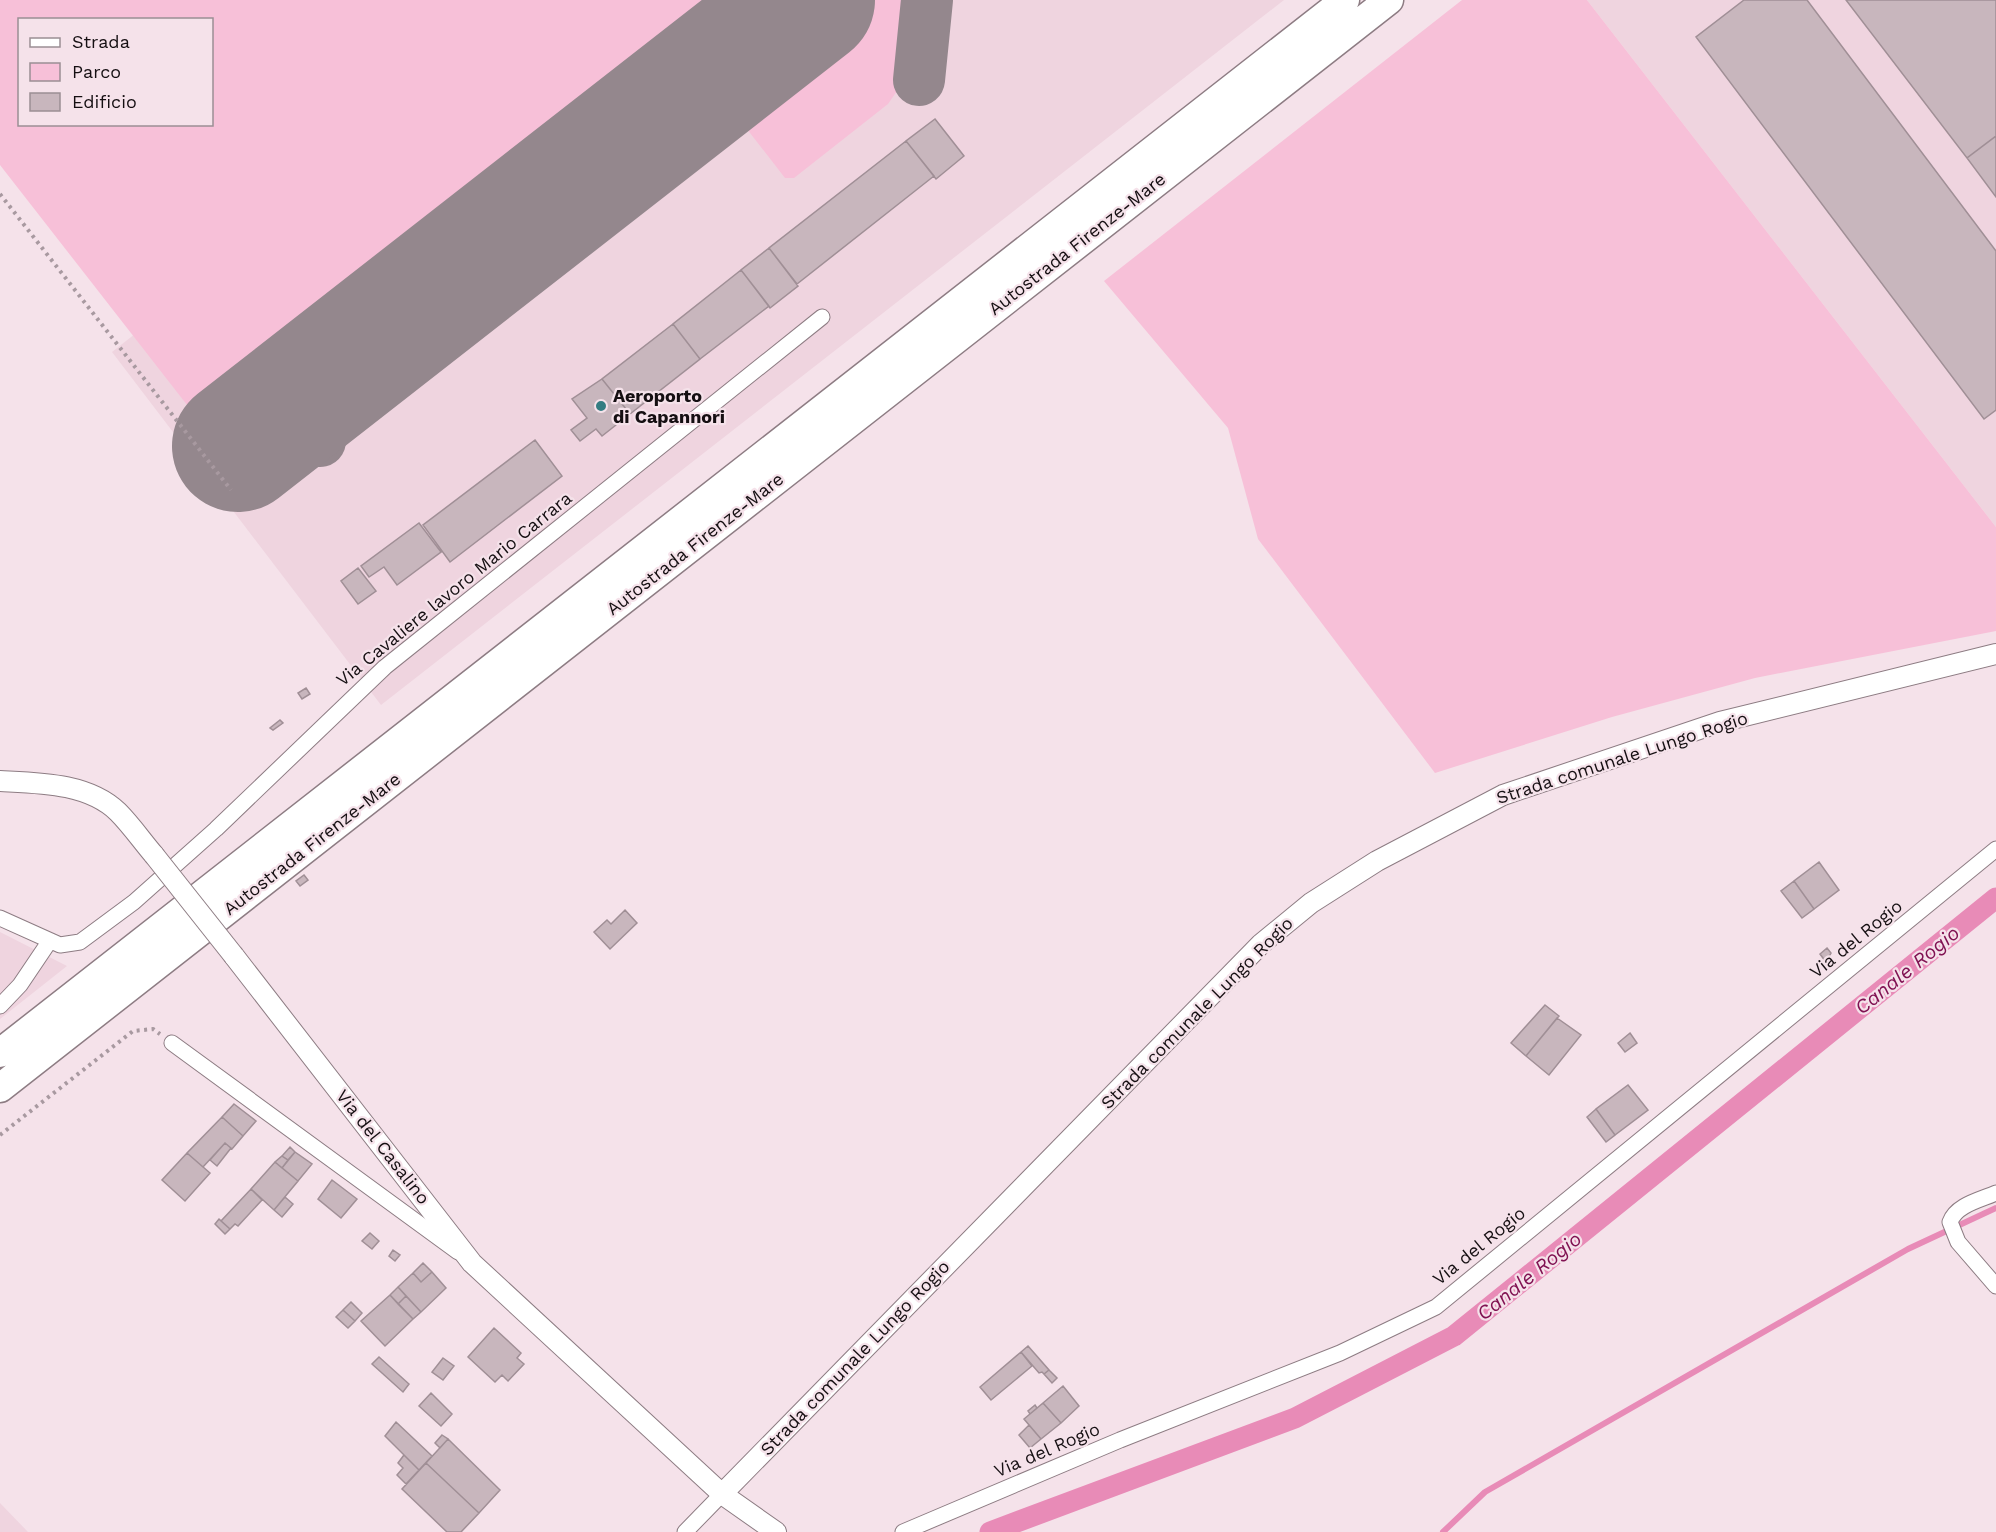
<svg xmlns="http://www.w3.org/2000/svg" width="1996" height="1532" font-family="'Work Sans',sans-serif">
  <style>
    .built { fill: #efd4df }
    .green { fill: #f7c0d8; fill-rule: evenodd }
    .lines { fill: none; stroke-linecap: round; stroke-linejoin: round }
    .stream { stroke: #e88bb7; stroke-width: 6 }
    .canal { stroke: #e88bb7; stroke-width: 21 }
    .taxiway { stroke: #94878d; stroke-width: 52 }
    .runway { stroke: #94878d; stroke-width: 132 }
    .building { fill: #c8b6bd; stroke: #a08f96; stroke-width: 1.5 }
    .minor-casing { stroke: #8d7c83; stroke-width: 17 }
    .tertiary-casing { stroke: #8d7c83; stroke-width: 22 }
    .motorway-casing { stroke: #8d7c83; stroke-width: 31 }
    .path { stroke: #a899a0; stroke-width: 4; stroke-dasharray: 3 4.5; stroke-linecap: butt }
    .minor { stroke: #fff; stroke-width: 15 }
    .tertiary { stroke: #fff; stroke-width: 20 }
    .motorway { stroke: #fff; stroke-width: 28 }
    .tertiary-bridge-casing { stroke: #8d7c83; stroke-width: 22; stroke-linecap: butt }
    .tertiary-bridge { stroke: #fff; stroke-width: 20 }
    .poi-dot { fill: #347d82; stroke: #f5e2ea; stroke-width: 2 }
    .labels { text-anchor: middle; stroke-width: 4.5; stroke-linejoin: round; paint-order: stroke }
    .street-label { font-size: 18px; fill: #150f12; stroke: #f5e2ea }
    .poi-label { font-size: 18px; font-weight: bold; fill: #150f12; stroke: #f5e2ea; text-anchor: start }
    .water-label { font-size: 20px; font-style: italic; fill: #801252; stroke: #f5e2ea }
  </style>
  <rect width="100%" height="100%" fill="#f5e2ea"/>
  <path class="built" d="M559,0H1284L381,705L112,352Z
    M1587,0H1996V527Z
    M0,932L67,966L0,1019Z
    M0,1503L28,1532H0Z"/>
  <path class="green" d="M0,0H751L205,428L0,165ZM20,20H212V124H20Z
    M855,0H912L899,88L888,104L794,178H785L726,102Z
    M1462,0H1587L1996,527V631L1755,678L1612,717L1435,773L1258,539L1228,428L1104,281Z"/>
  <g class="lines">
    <path class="stream" d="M1443,1532L1485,1492L1908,1249L1996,1208"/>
    <path class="canal" d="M990,1532L1295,1418L1454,1336L1996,898"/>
    <path class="taxiway" d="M919,80L927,0
      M292,403L320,441"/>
    <path class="runway" d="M238,446L809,0"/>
  </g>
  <path class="building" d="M1744,0H1807L1996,251V410L1984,419L1696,37Z
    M1846,0H1996V136L1967,158Z
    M935,119L964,156L936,179L906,141Z
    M1996,136V197L1967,158Z
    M906,141L934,176L797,284L769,248Z
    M769,248L798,286L770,308L741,270Z
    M741,270L769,306L700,359L673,324Z
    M673,324L700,359L630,414L602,379Z
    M602,379L630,414L602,436L596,429L580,441L571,430L587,418L572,399Z
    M535,440L562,476L450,562L423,525Z
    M419,523L441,552L397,585L384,567L369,577L361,566Z
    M358,568L376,591L358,604L341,581Z
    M306,688L310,694L302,699L298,693Z
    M280,720L283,723L273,730L270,728Z
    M1819,862L1839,890L1814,909L1794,881Z
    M304,875L308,880L300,886L296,881Z
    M1794,881L1814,909L1802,918L1781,891Z
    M625,910L637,923L610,949L594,932L607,920L611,924Z
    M1827,948L1831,953L1826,962L1820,954Z
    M1545,1005L1559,1016L1526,1056L1511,1043Z
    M1557,1018L1581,1035L1549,1075L1526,1056Z
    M1630,1033L1637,1043L1625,1052L1618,1043Z
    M1628,1085L1648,1110L1615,1135L1596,1109Z
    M234,1104L256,1121L243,1136L222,1117Z
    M1596,1109L1615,1135L1606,1142L1587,1117Z
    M222,1117L243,1136L232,1149L225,1143L203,1167L187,1153Z
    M225,1143L231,1148L217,1166L210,1160Z
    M290,1147L295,1152L288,1160L282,1156Z
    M295,1152L312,1164L298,1181L282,1168Z
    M187,1153L210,1173L185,1201L162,1180Z
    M282,1156L288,1160L282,1168L275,1162Z
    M275,1162L298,1181L274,1210L251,1189Z
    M332,1180L357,1199L341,1218L318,1199Z
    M251,1189L262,1200L238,1226L235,1224L230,1229L221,1221Z
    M285,1197L293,1204L282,1217L274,1210Z
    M219,1219L230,1229L225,1234L215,1224Z
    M370,1233L379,1241L372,1249L362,1241Z
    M393,1250L400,1255L395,1261L389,1256Z
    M423,1263L432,1272L421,1282L413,1273Z
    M432,1272L446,1288L421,1312L398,1287L413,1273L421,1282Z
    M398,1287L406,1296L398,1304L390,1295Z
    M390,1295L413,1319L385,1346L361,1321Z
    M406,1296L421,1312L413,1319L398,1304Z
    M351,1302L362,1313L355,1321L343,1310Z
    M343,1310L355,1321L348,1328L336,1317Z
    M494,1328L521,1353L517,1358L524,1364L508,1381L502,1375L495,1382L468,1357Z
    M1028,1346L1049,1370L1044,1374L1042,1372L1039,1373L1021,1352Z
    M1021,1352L1032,1366L991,1400L980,1387Z
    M379,1357L409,1384L403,1392L372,1364Z
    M443,1358L454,1366L443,1380L432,1372Z
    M1049,1370L1057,1378L1052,1383L1044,1374Z
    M1063,1386L1079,1406L1061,1423L1043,1403Z
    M431,1393L452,1414L441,1426L419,1406Z
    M1043,1403L1061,1423L1041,1439L1024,1419Z
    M1035,1405L1037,1408L1030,1414L1028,1411Z
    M396,1422L432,1456L419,1470L385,1436Z
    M1029,1425L1041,1439L1030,1448L1019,1435Z
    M442,1435L448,1439L440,1448L435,1443Z
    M448,1439L500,1490L479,1513L426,1463Z
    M404,1455L419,1470L406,1484L397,1475L403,1468L398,1463Z
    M426,1463L479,1513L461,1532H447L402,1489Z"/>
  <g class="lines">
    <defs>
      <path id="minor" d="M0,918L60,945L80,942L134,902L216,829L385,667L822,317
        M0,1006L20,985L49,942
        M172,1043L458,1252
        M1996,1193C1980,1200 1956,1205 1950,1222L1958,1242L1996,1286
        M685,1532L722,1494
        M903,1532L1120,1440L1340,1353L1436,1307L1996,849"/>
      <path id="tertiary" d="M0,781C39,783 88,783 118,812C131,825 142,841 154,855
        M234,956L472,1263L722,1494L776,1532
        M722,1494L1261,944L1311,903L1377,861L1503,795L1720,722L1996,654"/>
      <path id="motorway" d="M0,1053L1345,0
        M0,1088L1389,0"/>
    </defs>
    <use href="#minor" class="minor-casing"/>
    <use href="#tertiary" class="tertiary-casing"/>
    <use href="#motorway" class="motorway-casing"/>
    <path class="path" d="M0,194L231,490
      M0,1135L133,1031L153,1029L160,1034"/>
    <use href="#minor" class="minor"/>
    <use href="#tertiary" class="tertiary"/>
    <use href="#motorway" class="motorway"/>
    <defs>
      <path id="tertiary-bridge" d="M154,855L234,956"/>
    </defs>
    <use href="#tertiary-bridge" class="tertiary-bridge-casing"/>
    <use href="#tertiary-bridge" class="tertiary-bridge"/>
  </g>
  <circle class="poi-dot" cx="601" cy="406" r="6"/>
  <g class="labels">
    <g class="street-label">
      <text transform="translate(1077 244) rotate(-38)" y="6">Autostrada Firenze-Mare</text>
      <text transform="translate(695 544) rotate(-38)" y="6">Autostrada Firenze-Mare</text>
      <text transform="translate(454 589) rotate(-39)" y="6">Via Cavaliere lavoro Mario Carrara</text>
      <text transform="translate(1622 758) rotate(-18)" y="6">Strada comunale Lungo Rogio</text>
      <text transform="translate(312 844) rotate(-38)" y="6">Autostrada Firenze-Mare</text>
      <text transform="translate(1856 939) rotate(-39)" y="6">Via del Rogio</text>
      <text transform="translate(1197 1013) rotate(-45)" y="6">Strada comunale Lungo Rogio</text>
      <text transform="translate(383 1147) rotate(52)" y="6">Via del Casalino</text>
      <text transform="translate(1479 1246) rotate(-39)" y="6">Via del Rogio</text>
      <text transform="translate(855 1358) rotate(-46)" y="6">Strada comunale Lungo Rogio</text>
      <text transform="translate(1047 1450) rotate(-23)" y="6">Via del Rogio</text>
    </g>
    <g class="poi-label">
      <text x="613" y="402">Aeroporto<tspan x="613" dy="21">di Capannori</tspan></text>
    </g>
    <g class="water-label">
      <text transform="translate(1907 970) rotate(-39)" y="7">Canale Rogio</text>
      <text transform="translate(1529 1276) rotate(-39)" y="7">Canale Rogio</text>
    </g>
  </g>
  <rect x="18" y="18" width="195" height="108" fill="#f5e2ea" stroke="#9b8e94" stroke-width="1.5"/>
  <rect x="30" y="38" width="30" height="9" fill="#ffffff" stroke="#9b8e94" stroke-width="1.5"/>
  <text x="72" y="48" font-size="18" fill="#150f12">Strada</text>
  <rect x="30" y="63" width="30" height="18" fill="#f7c0d8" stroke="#9b8e94" stroke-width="1.5"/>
  <text x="72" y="78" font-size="18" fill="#150f12">Parco</text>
  <rect x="30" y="93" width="30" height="18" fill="#c8b6bd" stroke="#9b8e94" stroke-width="1.5"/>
  <text x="72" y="108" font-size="18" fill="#150f12">Edificio</text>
</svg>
